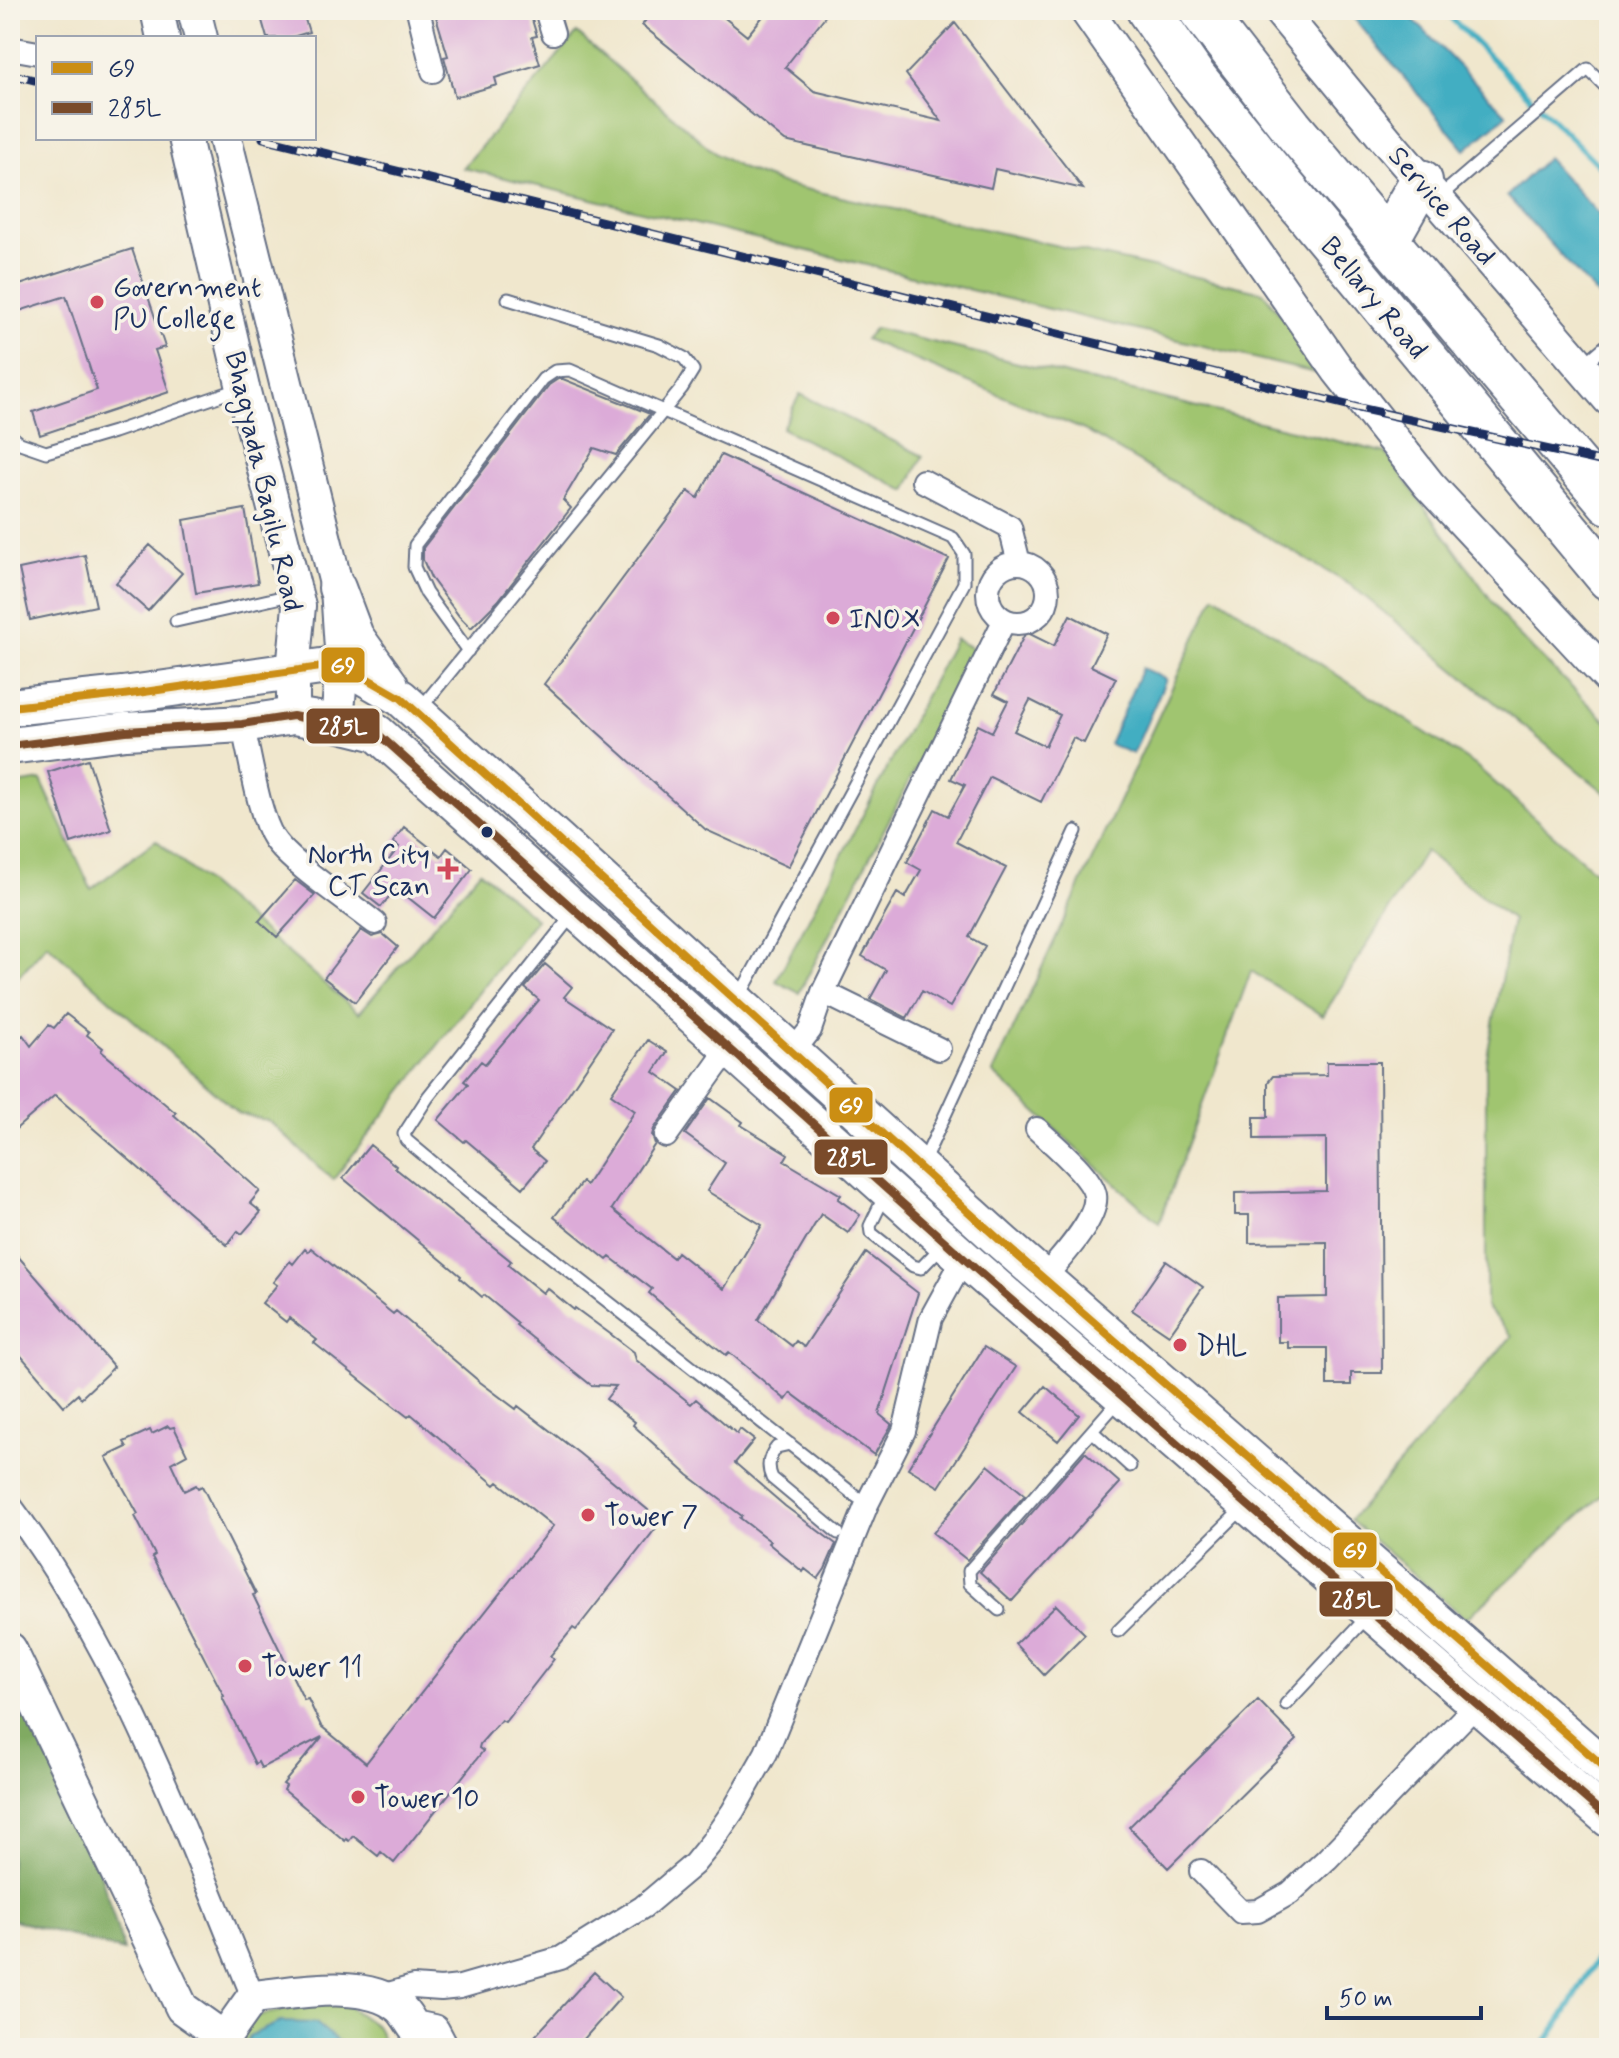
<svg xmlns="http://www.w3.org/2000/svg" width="1619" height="2058" font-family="Mynerve,sans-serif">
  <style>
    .green { fill: #a0c570; stroke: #5e7a67; stroke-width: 2 }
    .forest { fill: #80aa62; stroke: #4e6c60; stroke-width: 2 }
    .water { fill: #43aec2; stroke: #2f6e90; stroke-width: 2 }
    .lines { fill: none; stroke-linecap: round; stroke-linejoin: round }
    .stream { stroke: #43aec2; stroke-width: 6 }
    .building { fill: #dcabd8; fill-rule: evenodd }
    .lane-casing { stroke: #666f85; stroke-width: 15 }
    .street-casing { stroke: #666f85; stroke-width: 26 }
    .secondary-casing { stroke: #666f85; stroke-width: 36 }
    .primary-casing { stroke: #666f85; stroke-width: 40 }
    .highway-casing { stroke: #666f85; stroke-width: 46 }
    .lane { stroke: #fff; stroke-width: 11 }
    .street { stroke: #fff; stroke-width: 22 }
    .secondary { stroke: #fff; stroke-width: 32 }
    .primary { stroke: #fff; stroke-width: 36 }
    .highway { stroke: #fff; stroke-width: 42 }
    .rail-casing { stroke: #1b2f5e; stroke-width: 9 }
    .rail { stroke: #f7f3e8; stroke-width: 6; stroke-dasharray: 18; stroke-linecap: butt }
    .bus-1-casing { stroke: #f7f3e8; stroke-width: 14 }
    .bus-2-casing { stroke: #f7f3e8; stroke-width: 14 }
    .bus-1 { stroke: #cb8e13; stroke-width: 8 }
    .bus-2 { stroke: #7a4b2a; stroke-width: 8 }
    .poi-dot { fill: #d1495b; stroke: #f7f3e8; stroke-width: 3 }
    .bus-dot { fill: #1b2f5e; stroke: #f7f3e8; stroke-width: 3 }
    .labels { text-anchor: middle; stroke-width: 7; stroke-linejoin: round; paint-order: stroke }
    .street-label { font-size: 28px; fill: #1b2f5e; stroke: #f7f3e8 }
    .poi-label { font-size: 28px; fill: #1b2f5e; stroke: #f7f3e8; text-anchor: start }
    .line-badge { stroke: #f7f3e8; stroke-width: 3 }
    .badge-label { font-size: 22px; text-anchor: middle; font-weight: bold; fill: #fff }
  </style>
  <rect width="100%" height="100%" fill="#f7f3e8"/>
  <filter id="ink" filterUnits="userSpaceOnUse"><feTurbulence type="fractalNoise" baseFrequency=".0125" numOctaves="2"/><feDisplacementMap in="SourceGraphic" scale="16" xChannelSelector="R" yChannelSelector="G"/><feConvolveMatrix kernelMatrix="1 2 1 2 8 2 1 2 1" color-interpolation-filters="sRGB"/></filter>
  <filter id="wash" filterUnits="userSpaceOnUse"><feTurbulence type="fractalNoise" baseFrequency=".006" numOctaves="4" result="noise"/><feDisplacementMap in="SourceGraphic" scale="32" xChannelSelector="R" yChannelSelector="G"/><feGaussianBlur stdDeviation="1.8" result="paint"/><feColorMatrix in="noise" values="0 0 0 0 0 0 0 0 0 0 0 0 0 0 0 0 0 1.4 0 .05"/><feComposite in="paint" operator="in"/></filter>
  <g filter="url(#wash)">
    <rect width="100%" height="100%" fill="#f0e7cd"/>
    <path class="green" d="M577,33L716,154L743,169L783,184L1263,292L1328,376L463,168Z
      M875,328L1386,453L1512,629L1609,724V796L1352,586L1084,430L865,339Z
      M800,394L923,456L906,491L782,428Z
      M1215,595L1475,765L1609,884V1489L1466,1619L1350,1520L1512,1336L1486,1307V1062L1512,920L1425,851L1323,1016L1251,971L1159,1223L993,1073Z
      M955,639L977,651L799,993L776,981Z
      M41,780L91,889L156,840L359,1013L480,871L536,919L333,1180L269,1121L238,1113L47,944L10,986V785Z
      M338,1999L377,2027L387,2048H241L246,2018Z"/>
    <path class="forest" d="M10,1672L100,1872L124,1951L10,1919Z"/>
    <path class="water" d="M1347,10H1404L1507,115L1465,150Z
      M1547,158L1609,226V308L1507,196Z
      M1142,668L1166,679L1133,754L1109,744Z
      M280,2022L316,2023L346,2048H247L249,2036Z"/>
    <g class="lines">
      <path class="stream" d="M1443,10L1609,176
        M1542,2048L1563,2017L1609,1939"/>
    </g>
    <g id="blocks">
      <path class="building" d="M259,10H302L309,32L289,38H267Z
        M434,10H529L537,36L532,37L540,64L495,78L497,85L455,97L444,57L448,56Z
        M654,10H715L747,36L768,10H830L785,67L814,91L941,121L906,74L955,23L1083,189L995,169L991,188L785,141L642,25Z
        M132,249L165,347L155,350L169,392L40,435L33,412L97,390L66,296L10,314V288Z
        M558,379H563L650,414L616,455L594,448L563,500L571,508L498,601L471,628L459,616L431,578L423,560V548L549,385Z
        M721,455L949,559L788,867L706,830L544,684L688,491L698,498Z
        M245,509L258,583L196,593L184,520Z
        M150,545L182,573L148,611L116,583Z
        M85,555L96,606L30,620L19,569Z
        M1070,615L1107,634L1091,666L1116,678L1084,743L1073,738L1041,802L990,777L956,842L1006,868L969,937L985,946L950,1007L922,991L907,1018L870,999L886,970L862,956L897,893L905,898L921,870L907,862L935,809L948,816L965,785L951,779L978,725L992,732L1008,701L994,694L1026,632L1054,646ZM1030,700L1060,715L1045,746L1014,731Z
        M88,759L111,830L71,843L48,772Z
        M404,827L441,856L447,848L472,869L434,918L396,888L381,907L363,893L399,847L393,842Z
        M295,880L315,895L277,937L259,921Z
        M361,930L372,937L383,934L398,947L355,1002L324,978Z
        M545,964L572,987L564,997L612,1029L531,1149L545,1161L523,1188L466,1140L464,1142L438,1120L468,1084L464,1081L481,1061L485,1064L539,1000L525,988Z
        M66,1014L89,1032L87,1035L103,1048L101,1051L176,1113L174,1115L260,1191L250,1203L261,1212L242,1234L238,1231L227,1245L55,1095L10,1134V1046L23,1035L31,1046L49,1025L54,1028Z
        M648,1040L667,1052L654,1072L681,1091L654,1129L652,1135L655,1144L612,1209L673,1258L677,1252L724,1289L762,1225L707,1191L725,1163L685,1134L710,1098L743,1122L741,1125L788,1154L784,1161L841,1195L838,1199L860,1215L848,1233L821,1214L758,1320L792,1346L796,1341L804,1347L866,1253L918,1293L879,1414L891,1424V1426L874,1455L791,1393L786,1400L729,1352L726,1355L674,1314L649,1293L652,1289L610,1257L607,1260L554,1217L582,1182L586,1185L635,1111L611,1094Z
        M1327,1062H1380L1382,1373H1351V1385H1327V1348H1288V1342H1278V1298L1327,1297V1242L1249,1243V1215H1235V1193L1326,1191V1138L1254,1139V1117H1268V1082L1273,1076L1327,1075Z
        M370,1145L396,1166L395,1168L511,1261L508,1265L543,1293L547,1288L574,1310L575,1308L609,1333L634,1352L636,1360L691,1404L696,1399L737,1434L740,1429L754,1440L735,1463L785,1506L836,1544L825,1569L818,1579L805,1569L803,1572L768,1543L770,1541L740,1518L742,1516L688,1475L633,1425L635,1422L606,1399L616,1386L591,1385L516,1325L518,1323L484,1295L482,1297L460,1278L461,1276L343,1178Z
        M10,1247L114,1367L81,1398L78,1394L64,1406L10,1343Z
        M311,1248L393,1314L396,1311L480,1382L516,1409L518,1406L580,1454L648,1510L645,1514L654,1521L652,1524L656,1528L576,1630L573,1628L550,1656L554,1659L505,1722L501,1720L480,1744L479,1748L483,1751L394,1863L381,1852L378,1856L353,1836L349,1841L346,1839L345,1841L284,1790L286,1786L283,1784L322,1737L261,1768L258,1762L255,1764L222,1697L224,1696L152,1557L155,1555L135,1516L138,1514L106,1457L127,1447L124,1442L150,1430L152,1434L168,1426L170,1428L174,1427L187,1454L171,1463L184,1491L196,1485L198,1488L202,1486L256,1594L253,1595L304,1700L308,1699L321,1726L366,1763L553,1526L498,1482L495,1485L411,1414L408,1417L373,1390L314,1343L317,1340L289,1318L286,1322L262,1303L277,1285L273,1282L290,1261L293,1264L305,1249L308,1252Z
        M1166,1261L1203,1287L1169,1335L1132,1310Z
        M984,1347L1016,1367L939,1487L908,1468Z
        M1045,1386L1079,1415L1058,1441L1023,1412Z
        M1085,1452L1120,1483L1012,1601L980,1572Z
        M988,1465L1025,1495L967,1560L933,1533Z
        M1056,1605L1085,1634L1044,1675L1015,1644Z
        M1258,1700L1297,1740L1168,1868L1129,1827Z
        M594,1972L621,1997L576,2048H524Z"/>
    </g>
  </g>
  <g filter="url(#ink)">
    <use href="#blocks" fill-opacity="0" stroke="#666f85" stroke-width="2"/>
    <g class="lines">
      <defs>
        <path id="lane" d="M1438,198L1588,69L1609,90
          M1582,366L1609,343
          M10,435L20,443L46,452L114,432L239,389
          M176,621L295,594
          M468,651L426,593L414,567L415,545L543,379L555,371L570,370L953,538L964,554V583L739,997
          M420,709L682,388L693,370L684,358L659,345L508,299
          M573,914L428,1097L404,1134L406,1140L472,1195L857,1497
          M922,1165L1076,831
          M885,1195L870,1226L871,1233L913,1266L921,1268L943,1245
          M1092,1431L1130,1466
          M790,1444L777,1447C768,1457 767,1467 772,1478L838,1533
          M999,1610L970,1584L969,1571L1119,1400
          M1118,1631L1243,1508
          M1286,1704L1368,1616"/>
        <path id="street" d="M418,10L433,71
          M546,10L553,33
          M10,48L38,53
          M923,481L1010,527L1019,563
          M988 593a30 30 0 1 1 60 0a30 30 0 1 1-60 0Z
          M242,724C250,753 258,815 274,839C291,864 349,902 375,923
          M823,992L939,1049
          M792,1053L810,1030L823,992L1004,621
          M1037,1129C1052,1143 1092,1176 1095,1195C1099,1219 1058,1261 1043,1279
          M666,1136L729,1048
          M10,1505C120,1652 184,1828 253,1997
          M1201,1871L1241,1912L1258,1911L1290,1893L1327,1859L1477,1704
          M381,1996L413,1987L441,1989L460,1987L561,1958L643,1907L694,1864L711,1843L733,1811L766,1753L867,1504L904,1431L931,1318L964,1258"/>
        <path id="secondary" d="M157,10L163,38
          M194,10L201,38
          M1086,10L1338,370L1429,485L1609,678
          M1279,10L1387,141L1609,399
          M185,138L243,388L299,606L293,671V716
          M225,138L337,588L342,664L337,723
          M10,1649L182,2008L224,2038
          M414,2027L433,2031L442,2048
          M222,2048L224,2038L253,1997C294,1993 365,1978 399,2007C405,2012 409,2020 414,2027"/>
        <path id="primary" d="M337,588L355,636L390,685
          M10,707L123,695L342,664L401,698L1003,1243L1609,1771
          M10,746L126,731L242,724L293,716L337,723L377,733L978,1271L1609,1819"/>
        <path id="highway" d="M1148,10L1193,75L1261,159L1609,579
          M1200,10L1291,127L1609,503
          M1387,241L1421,181"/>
      </defs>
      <use href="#lane" class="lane-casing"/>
      <use href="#street" class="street-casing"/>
      <use href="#secondary" class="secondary-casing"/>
      <use href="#primary" class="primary-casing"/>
      <use href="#highway" class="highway-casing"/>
      <use href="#lane" class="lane"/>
      <use href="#street" class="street"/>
      <use href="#secondary" class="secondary"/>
      <use href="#primary" class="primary"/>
      <use href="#highway" class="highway"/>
      <defs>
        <path id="rail" d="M10,74L38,81
          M263,138L1359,408L1609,463"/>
      </defs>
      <use href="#rail" class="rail-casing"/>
      <use href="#rail" class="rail"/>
      <defs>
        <path id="bus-1" d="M10,707L123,695L342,664L401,698L1003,1243L1609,1771"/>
        <path id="bus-2" d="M10,746L126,731L242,724L293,716L377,733L978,1271L1609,1819"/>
      </defs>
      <use href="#bus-1" class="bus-1-casing"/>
      <use href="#bus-2" class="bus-2-casing"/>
      <use href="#bus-1" class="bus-1"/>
      <use href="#bus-2" class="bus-2"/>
    </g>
  </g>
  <g class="poi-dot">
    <circle cx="97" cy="302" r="8"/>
    <circle cx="833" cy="618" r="8"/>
    <path d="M444 857h8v8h8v8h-8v8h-8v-8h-8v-8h8z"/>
    <circle cx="1180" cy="1345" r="8"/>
    <circle cx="588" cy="1515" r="8"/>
    <circle cx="245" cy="1666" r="8"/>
    <circle cx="358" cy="1797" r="8"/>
  </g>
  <circle class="bus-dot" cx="487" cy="832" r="7"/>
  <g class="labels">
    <g class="street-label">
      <text transform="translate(1443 205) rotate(49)" y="10">Service Road</text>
      <text transform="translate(1375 297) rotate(50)" y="10">Bellary Road</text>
      <text transform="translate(265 481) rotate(77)" y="10">Bhagyada Bagilu Road</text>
    </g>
    <g class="poi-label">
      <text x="113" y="296">Government<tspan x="113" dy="32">PU College</tspan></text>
      <text x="849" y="628">INOX</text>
      <text x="430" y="863" text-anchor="end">North City<tspan x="430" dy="32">CT Scan</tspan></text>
      <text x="1196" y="1355">DHL</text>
      <text x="604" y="1525">Tower 7</text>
      <text x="261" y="1676">Tower 11</text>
      <text x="374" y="1807">Tower 10</text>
    </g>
  </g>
  <g class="line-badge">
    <rect x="320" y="646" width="46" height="38" rx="8" fill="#cb8e13"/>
    <rect x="305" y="707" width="76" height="38" rx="8" fill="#7a4b2a"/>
    <rect x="828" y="1086" width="46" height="38" rx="8" fill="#cb8e13"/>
    <rect x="813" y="1138" width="76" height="38" rx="8" fill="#7a4b2a"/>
    <rect x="1332" y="1531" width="46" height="38" rx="8" fill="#cb8e13"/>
    <rect x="1318" y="1580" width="76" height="38" rx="8" fill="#7a4b2a"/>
  </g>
  <g class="badge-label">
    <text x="343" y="673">G9</text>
    <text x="343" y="734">285L</text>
    <text x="851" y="1113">G9</text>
    <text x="851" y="1165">285L</text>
    <text x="1355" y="1558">G9</text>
    <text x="1356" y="1607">285L</text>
  </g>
  <rect width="1619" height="2058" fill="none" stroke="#f7f3e8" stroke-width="40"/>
  <rect x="36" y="36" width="280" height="104" fill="#f7f3e8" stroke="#9fa5b1" stroke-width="2"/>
  <rect x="52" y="62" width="40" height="12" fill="#cb8e13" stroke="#9fa5b1" stroke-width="2"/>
  <text x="108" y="76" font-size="24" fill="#1b2f5e">G9</text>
  <rect x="52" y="102" width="40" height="12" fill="#7a4b2a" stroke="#9fa5b1" stroke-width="2"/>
  <text x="108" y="116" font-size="24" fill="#1b2f5e">285L</text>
  <path d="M1327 2006v12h154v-12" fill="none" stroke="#1b2f5e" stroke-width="4"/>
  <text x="1339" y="2006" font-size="24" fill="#1b2f5e" stroke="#f7f3e8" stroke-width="6" paint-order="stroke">50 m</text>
</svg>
